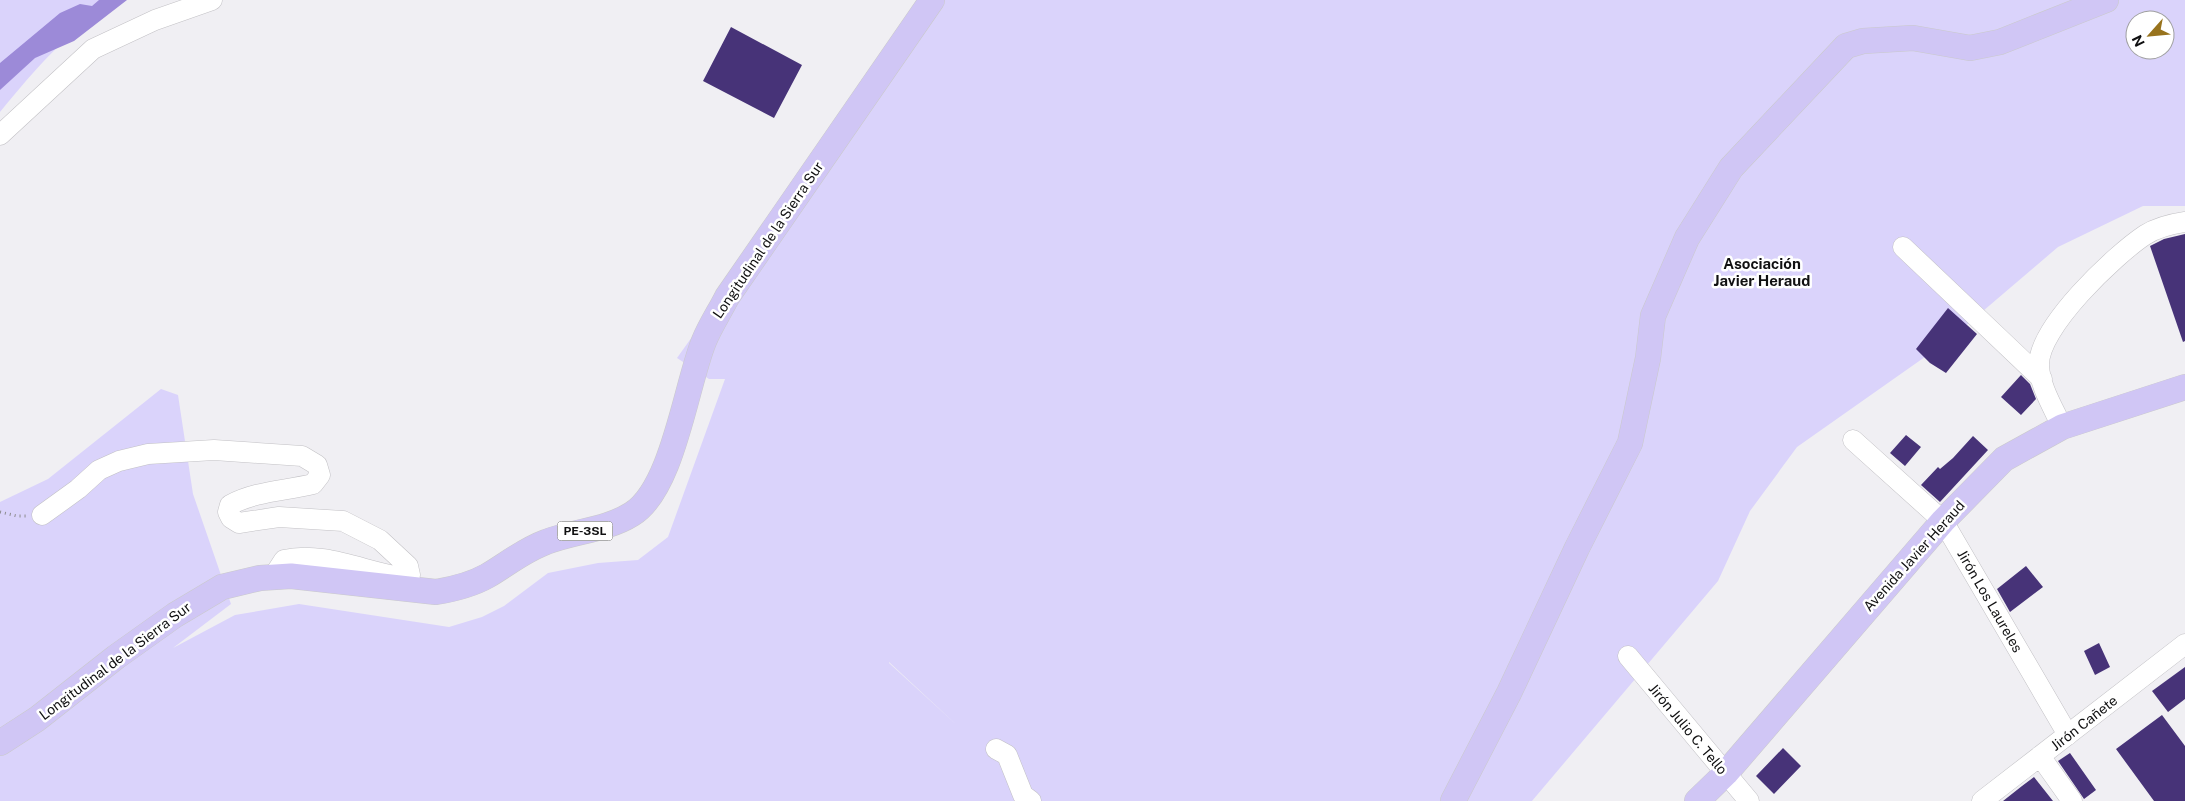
<svg xmlns="http://www.w3.org/2000/svg" width="2185" height="801" font-family="'Public Sans',sans-serif">
  <style>
    .green { fill: #dad3fb; fill-rule: evenodd }
    .water { fill: #9c8ad8 }
    .building { fill: #473378 }
    .lines { fill: none; stroke-linecap: round; stroke-linejoin: round }
    .minor-casing { stroke: #c2c1c5; stroke-width: 21 }
    .major-casing { stroke: #cacacb; stroke-width: 26 }
    .path { stroke: #8c8b8e; stroke-width: 3; stroke-dasharray: 1 4; stroke-linecap: butt }
    .minor { stroke: #fff; stroke-width: 20 }
    .major { stroke: #d0c6f5; stroke-width: 25 }
    .labels { text-anchor: middle; stroke-width: 5; stroke-linejoin: round; paint-order: stroke }
    .shield { fill: #fff; stroke: #585858; stroke-width: 1 }
    .shield-label { font-size: 12px; font-weight: bold; fill: #101011 }
    .street-label { font-size: 14px; fill: #101011; stroke: #fff }
    .neighbourhood-label { font-size: 15px; font-weight: bold; fill: #101011; stroke: #fff }
  </style>
  <rect width="100%" height="100%" fill="#f0eff3"/>
  <path class="green" d="M0,0H120C68,30 38,66 0,112Z
    M932,0H2185V206H2143L2058,247L1949,340L1797,447L1750,511L1718,581L1532,801H0V502L48,479L161,389L178,395L193,494L231,604L173,648L235,615L299,604L449,627L482,617L504,606L548,573L598,563L638,560L668,537L725,379H709L677,358ZM2135,20H2165V50H2135ZM889,663V662L959,727Z"/>
  <path class="water" d="M99,0H127L74,41L35,58L0,90V63L60,13L80,4L92,6Z"/>
  <path class="building" d="M731,27L802,65L774,118L703,81Z
    M2185,234V341L2183,342L2150,246L2164,239Z
    M1948,308L1977,334L1946,373L1930,363L1916,349Z
    M2021,375L2030,384L2036,399L2021,415L2001,397Z
    M1906,435L1921,447L1905,466L1890,453Z
    M1973,436L1988,450L1940,502L1921,485L1938,467L1940,469L1953,458Z
    M2026,566L2043,587L2010,612L1997,589Z
    M2099,643L2110,667L2095,675L2084,651Z
    M2185,667V699L2168,712L2152,691Z
    M2162,715L2185,746V801H2154L2116,749Z
    M1783,748L1801,766L1774,794L1756,776Z
    M2070,753L2096,790L2084,799L2058,761Z
    M2034,777L2053,801H2003L2022,786Z"/>
  <g class="lines">
    <defs>
      <path id="minor" d="M0,135L93,49L155,20L212,0
        M1903,247L2042,379
        M2062,427C2054,409 2040,387 2039,366C2037,328 2115,255 2145,235C2158,227 2171,224 2185,222
        M1853,440L1943,521L2068,735
        M42,515L78,489L99,470L119,461L148,454L214,450L302,456L317,465L320,475L313,484C284,491 256,491 230,505L228,512L231,518L239,523L279,517L343,521L380,540L408,566L410,575L400,577C363,571 322,551 284,560L273,577
        M1628,656L1749,801
        M996,749L1007,755L1023,795L1031,801
        M2040,756L2072,801
        M1982,801L2185,644"/>
      <path id="major" d="M0,743L37,719L116,657L175,615L222,587L260,578L291,576L436,592C454,589 471,585 487,576C506,565 524,550 546,542C574,531 607,530 632,514C673,489 686,385 704,341C710,326 720,311 727,297L932,0
        M1453,801L1509,693L1577,548L1630,443L1648,358L1653,316L1687,238L1731,168L1846,46L1863,41L1913,38L1970,48L2000,42L2106,0
        M1697,801L1726,773L1943,521L2004,459L2062,427L2185,387"/>
    </defs>
    <use href="#minor" class="minor-casing"/>
    <use href="#major" class="major-casing"/>
    <path class="path" d="M0,512L17,516H27"/>
    <use href="#minor" class="minor"/>
    <use href="#major" class="major"/>
  </g>
  <g class="labels">
    <rect class="shield" x="557.5" y="521.5" width="55" height="19" rx="4"/>
    <g class="shield-label">
      <text x="585" y="535">PE-3SL</text>
    </g>
    <g class="street-label">
      <text transform="translate(768 240) rotate(-56)" y="5">Longitudinal de la Sierra Sur</text>
      <text transform="translate(1914 556) rotate(-48)" y="5">Avenida Javier Heraud</text>
      <text transform="translate(1990 601) rotate(60)" y="5">Jirón Los Laureles</text>
      <text transform="translate(115 661) rotate(-37)" y="5">Longitudinal de la Sierra Sur</text>
      <text transform="translate(2084 723) rotate(-38)" y="5">Jirón Cañete</text>
      <text transform="translate(1688 729) rotate(50)" y="5">Jirón Julio C. Tello</text>
    </g>
    <g class="neighbourhood-label">
      <text x="1762" y="269">Asociación<tspan x="1762" dy="17">Javier Heraud</tspan></text>
    </g>
  </g>
  <g transform="translate(2150 35) rotate(243)"><circle r="24" fill="#ffffff" stroke="#9f9fa0"/>
  <path d="M0-4L9 19L0 12L-9 19Z" fill="#98731d"/>
  <text y="-8" font-size="14" font-weight="bold" text-anchor="middle" fill="#101011">N</text>
  </g>
</svg>
